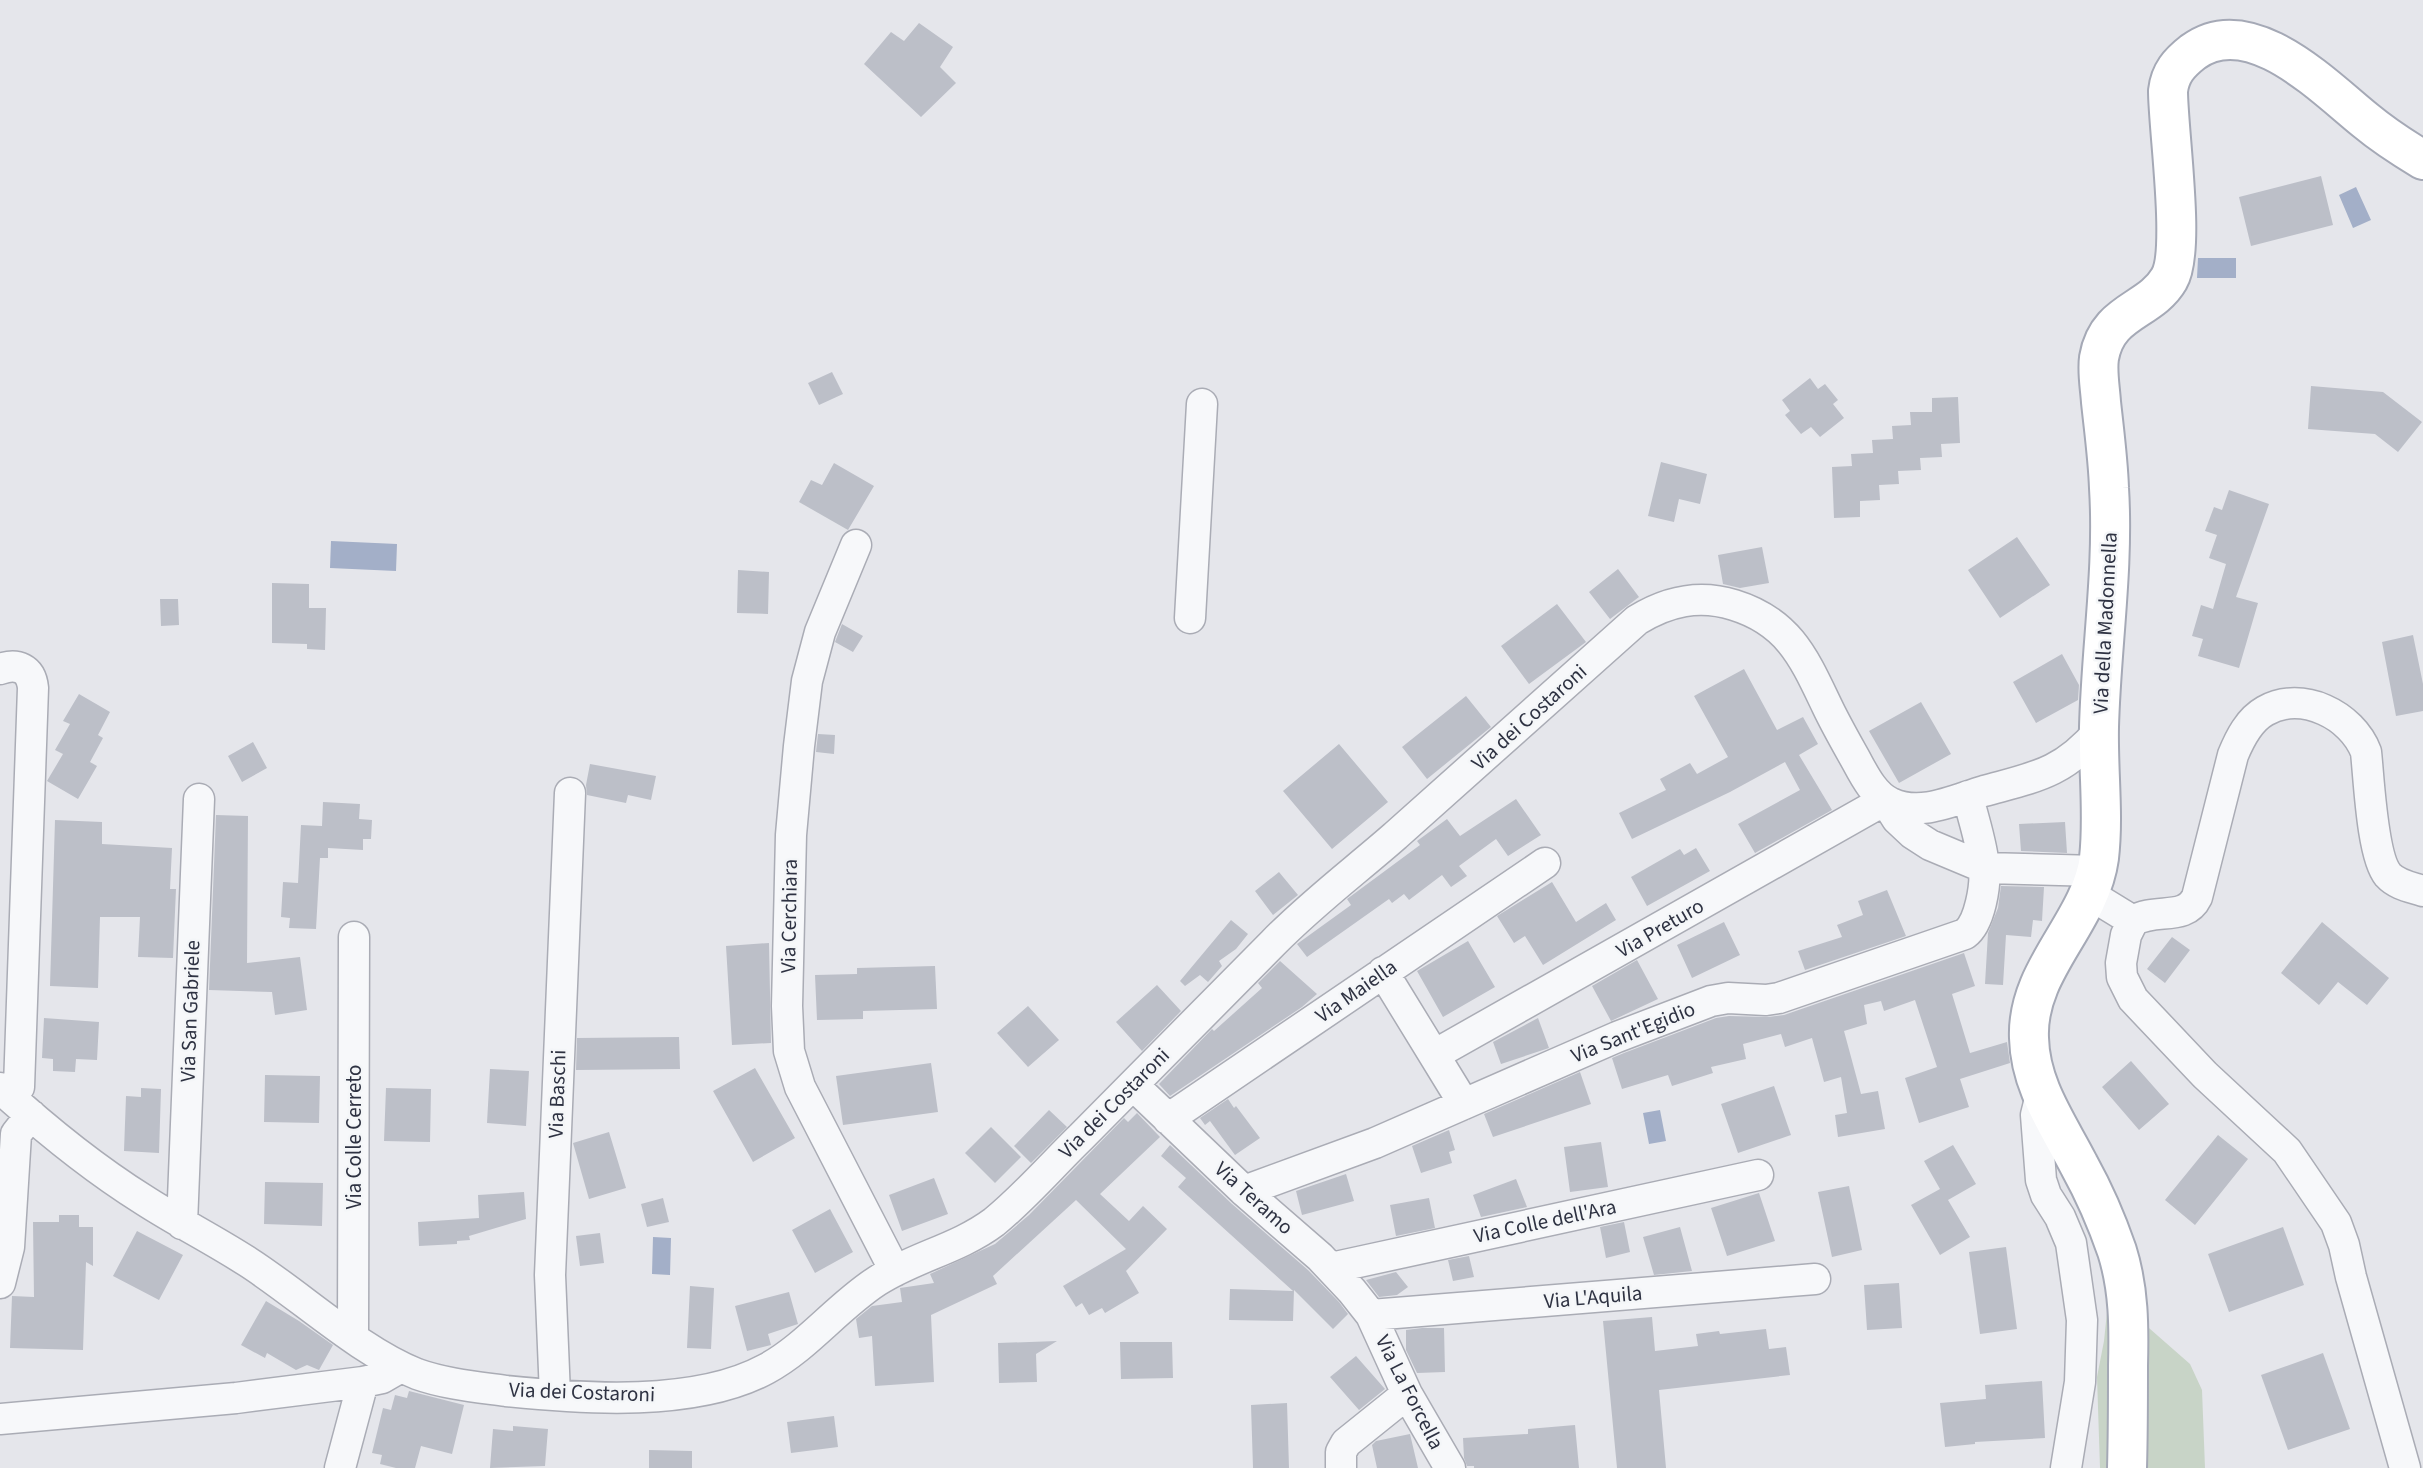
<svg xmlns="http://www.w3.org/2000/svg" width="2423" height="1468" font-family="'Source Sans 3',sans-serif">
  <style>
    .green { fill: #c8d4c7 }
    .water { fill: #a3afc8 }
    .building { fill: #bcbfc8 }
    .lines { fill: none; stroke-linecap: round; stroke-linejoin: round }
    .minor-casing { stroke: #aaacb5; stroke-width: 33 }
    .major-casing { stroke: #a5a9b6; stroke-width: 42 }
    .minor { stroke: #f7f8fa; stroke-width: 30 }
    .major { stroke: #fff; stroke-width: 38 }
    .labels { text-anchor: middle; stroke-width: 5; stroke-linejoin: round; paint-order: stroke }
    .street-label { font-size: 21px; fill: #2e3242; stroke: #f4f6f8 }
  </style>
  <rect width="100%" height="100%" fill="#e5e6eb"/>
  <path class="green" d="M2109,1293L2190,1364L2202,1390L2205,1468H2100L2097,1377L2104,1341Z"/>
  <path class="water" d="M2356,187L2371,220L2353,228L2339,195Z
    M2198,258H2236V278H2197Z
    M331,541L397,544L396,571L330,568Z
    M1660,1110L1666,1141L1649,1144L1643,1113Z
    M653,1237L671,1238L670,1275L652,1274Z"/>
  <path class="building" d="M919,23L953,47L940,67L956,83L921,117L864,64L891,32L904,41Z
    M2321,176L2333,225L2251,246L2239,197Z
    M832,372L843,394L819,405L808,383Z
    M1810,378L1818,389L1825,384L1838,400L1833,404L1844,418L1820,437L1811,427L1801,434L1785,415L1790,411L1782,400Z
    M2311,386L2383,392L2422,422L2398,452L2375,434L2308,429Z
    M1958,397L1960,443L1941,444L1942,457L1920,458L1921,470L1898,471L1899,484L1879,485L1880,500L1860,501V517L1834,518L1832,467L1852,466L1851,454L1873,453L1872,440L1893,439L1892,426L1911,425L1910,412H1932V398Z
    M1661,462L1707,474L1700,504L1679,499L1674,522L1648,516Z
    M834,463L874,486L848,530L799,502L811,480L822,485Z
    M2229,490L2269,504L2236,597L2258,603L2239,668L2198,656L2203,639L2192,636L2201,605L2213,609L2226,564L2209,558L2217,535L2205,531L2214,507L2222,510Z
    M2017,537L2050,585L2000,618L1968,570Z
    M1762,547L1769,583L1740,588L1723,584L1718,555Z
    M1618,569L1639,597L1610,619L1589,592Z
    M738,570L769,572L768,614L737,613Z
    M272,583L309,584V608H326L325,650L307,649V644L272,643Z
    M160,599H178L179,625L161,626Z
    M1557,604L1586,642L1529,684L1501,646Z
    M842,624L863,636L853,652L835,642Z
    M2413,635L2423,684V711L2396,716L2382,642Z
    M2062,654L2079,685L2078,700L2036,723L2013,682Z
    M1744,669L1777,730L1803,717L1818,744L1799,755L1832,810L1755,853L1738,824L1800,790L1785,762L1730,792L1632,839L1619,813L1666,790L1660,779L1690,763L1697,774L1728,757L1694,696Z
    M79,694L110,712L98,735L103,738L90,762L97,766L78,799L47,781L63,754L55,750L70,724L63,721Z
    M1466,696L1491,727L1427,779L1402,747Z
    M1921,702L1951,754L1899,783L1869,731Z
    M818,734L835,735L834,754L816,752Z
    M253,742L267,768L242,782L228,756Z
    M1339,744L1388,802L1332,849L1283,791Z
    M590,764L656,776L651,800L628,795L626,803L587,795L586,785Z
    M1516,799L1541,835L1508,856L1496,839L1459,866L1467,876L1451,887L1442,875L1409,900L1404,894L1392,903L1389,899L1307,957L1297,944L1351,905L1347,899L1420,845L1417,841L1447,819L1460,836Z
    M323,802L360,804L359,819L372,820L371,839H363V850L328,848V858H320L316,929L289,928L290,918L281,917L283,882L298,883L301,825L322,826Z
    M216,815L248,816L247,963L300,957L307,1010L275,1015L272,992L209,990Z
    M55,820L102,822V844L172,848L170,889H176L173,958L138,957L140,917H100L98,988L50,986Z
    M2065,822L2067,853L2021,851L2019,824Z
    M1696,848L1710,871L1647,906L1631,877L1680,849L1684,855Z
    M1279,872L1298,895L1273,915L1255,891Z
    M1552,882L1576,922L1606,903L1616,920L1543,965L1525,936L1514,943L1497,916Z
    M2001,886L2044,887L2042,921L2033,920L2031,937L2006,935L2003,985L1985,984L1988,933L1998,908Z
    M1887,890L1906,936L1805,970L1798,951L1842,937L1837,925L1863,915L1858,901Z
    M1231,920L1248,934L1236,949L1219,961L1222,966L1208,982L1200,975L1185,986L1180,981Z
    M1724,922L1740,955L1692,978L1677,945Z
    M2322,922L2389,978L2367,1005L2338,982L2319,1005L2281,973Z
    M2172,937L2190,950L2165,983L2147,969Z
    M1468,941L1495,987L1443,1017L1417,971Z
    M769,943L771,1043L732,1045L726,946Z
    M1964,953L1975,986L1952,994L1970,1053L2007,1042L2010,1063L1960,1079L1969,1107L1919,1123L1905,1078L1937,1067L1915,1000L1884,1011L1881,1001L1864,1005L1867,1024L1844,1031L1861,1094L1878,1091L1885,1129L1838,1137L1835,1115L1847,1113L1841,1077L1824,1082L1812,1038L1785,1047L1781,1034L1743,1044L1746,1059L1711,1067L1713,1073L1672,1086L1668,1075L1622,1089L1612,1058L1624,1053L1716,1018L1729,1016L1768,1017L1784,1015Z
    M1637,960L1658,999L1611,1021L1592,986Z
    M1280,961L1317,994L1302,1007L1170,1096L1159,1084L1212,1029L1214,1031L1262,988L1258,983Z
    M935,966L937,1009L863,1011V1019L817,1020L815,975L857,974V968Z
    M1157,985L1181,1011L1142,1051L1116,1022Z
    M1028,1006L1059,1040L1028,1067L997,1033Z
    M44,1018L99,1022L97,1060L76,1059L75,1072L53,1071V1059L42,1058Z
    M1538,1018L1549,1048L1501,1064L1493,1042Z
    M679,1037L680,1069L576,1070L577,1038Z
    M2131,1061L2169,1104L2139,1130L2102,1087Z
    M931,1063L938,1112L843,1125L836,1076Z
    M755,1068L795,1138L753,1162L713,1091Z
    M490,1069L529,1071L526,1126L487,1123Z
    M1580,1072L1591,1104L1493,1137L1484,1114Z
    M265,1075L320,1076L319,1123L264,1122Z
    M1774,1086L1791,1135L1738,1153L1721,1104Z
    M141,1088L161,1089L159,1153L124,1151L126,1096L141,1097Z
    M386,1088L431,1089L430,1142L384,1141Z
    M1228,1099L1234,1108L1236,1106L1260,1138L1235,1155L1210,1121L1205,1125L1200,1118Z
    M1049,1110L1067,1127L1031,1163L1014,1146Z
    M1137,1113L1160,1137L1100,1194L1129,1221L1143,1206L1167,1229L1126,1271L1139,1293L1105,1313L1102,1308L1089,1315L1082,1303L1076,1307L1063,1286L1126,1249L1076,1200L993,1276L997,1284L931,1315L934,1382L875,1386L872,1336L859,1338L856,1319L872,1306L902,1302L900,1288L934,1283L930,1274L995,1244L1029,1215L1124,1118L1128,1122Z
    M991,1127L1021,1157L995,1183L965,1153Z
    M1449,1130L1455,1150L1449,1152L1452,1163L1421,1173L1412,1146Z
    M609,1132L626,1188L589,1199L573,1143Z
    M2218,1135L2248,1159L2195,1225L2165,1200Z
    M1601,1142L1608,1187L1570,1192L1564,1147Z
    M1170,1145L1232,1204L1308,1270L1339,1302L1348,1314L1333,1329L1294,1290L1293,1321L1229,1320L1230,1289L1293,1291L1178,1187L1186,1178L1161,1156Z
    M1953,1145L1976,1184L1948,1200L1970,1237L1940,1255L1911,1205L1940,1189L1924,1161Z
    M1346,1174L1354,1201L1302,1215L1296,1191Z
    M934,1178L948,1214L902,1231L889,1195Z
    M1516,1179L1527,1207L1481,1217L1473,1195Z
    M265,1182L323,1183L322,1226L264,1224Z
    M1849,1186L1862,1250L1832,1257L1818,1192Z
    M524,1192L526,1219L469,1236L470,1240L457,1241V1244L419,1246L418,1222L479,1218L478,1195Z
    M1759,1193L1775,1241L1727,1256L1711,1208Z
    M663,1198L669,1222L647,1227L641,1204Z
    M1429,1198L1435,1228L1396,1236L1390,1205Z
    M830,1209L853,1252L815,1273L792,1230Z
    M59,1215H79V1227H93V1266L86,1262L83,1350L10,1348L12,1296L34,1297L33,1222H59Z
    M1624,1222L1630,1252L1606,1258L1600,1227Z
    M1680,1227L1692,1271L1654,1275L1643,1237Z
    M2283,1227L2304,1285L2229,1312L2208,1254Z
    M137,1231L183,1255L159,1300L113,1276Z
    M600,1233L604,1263L580,1266L576,1236Z
    M2006,1247L2017,1329L1980,1334L1969,1252Z
    M1469,1256L1474,1277L1453,1281L1448,1260Z
    M1396,1272L1408,1287L1397,1295L1379,1297L1366,1280Z
    M1899,1283L1902,1328L1867,1330L1864,1285Z
    M690,1286L714,1288L711,1349L687,1348Z
    M789,1292L798,1324L768,1334L771,1345L747,1351L735,1306Z
    M266,1301L299,1321L333,1345L319,1370L307,1365L296,1370L267,1353L265,1358L241,1345Z
    M1652,1317L1655,1351L1698,1346L1696,1334L1719,1331L1720,1334L1766,1329L1769,1349L1786,1347L1790,1375L1659,1390L1666,1468H1617L1603,1321Z
    M1422,1328H1444L1445,1372L1417,1373L1406,1350V1330Z
    M1057,1341L1036,1354L1037,1382L999,1383L998,1343Z
    M1120,1342H1172L1173,1378L1121,1379Z
    M2323,1353L2350,1429L2288,1450L2261,1375Z
    M1356,1356L1385,1389L1359,1410L1330,1377Z
    M2042,1381L2045,1438L1975,1442V1444L1945,1447L1940,1403L1986,1399L1985,1385Z
    M409,1391L464,1405L452,1454L421,1446L415,1468H396L380,1464L382,1455L372,1453L383,1408L391,1410L395,1395L407,1398Z
    M1287,1403L1289,1468H1253L1251,1405Z
    M834,1416L838,1447L791,1453L787,1422Z
    M1575,1425L1579,1468H1474V1466H1467L1464,1458L1463,1438L1528,1434V1429Z
    M513,1426L548,1429L545,1466L490,1468L493,1429L513,1431Z
    M1410,1434L1418,1468H1377L1372,1445L1376,1441Z
    M649,1450L692,1451V1468H649Z"/>
  <g class="lines">
    <defs>
      <path id="minor" d="M856,545L820,632L807,681L799,746L791,835L787,1006L789,1051L800,1087L895,1271
        M1190,618L1202,404
        M0,669C17,663 31,668 33,688L19,1087L10,1097
        M1885,800L1897,819L1913,834L1930,845L1985,868L2097,871
        M2089,894L2133,921C2156,907 2185,922 2197,897L2233,755C2240,738 2249,720 2265,711C2302,690 2352,715 2366,752C2369,779 2372,856 2388,875C2397,885 2411,887 2423,891
        M2133,921L2126,935L2121,963L2122,977L2133,999L2205,1075L2287,1151L2336,1223L2344,1245L2351,1277L2405,1468
        M1383,972L1464,1104
        M1434,1055L1885,800
        M1133,1085L1244,1191L1320,1257L1352,1291L1371,1315L1407,1394L1450,1468
        M0,1088C45,1129 93,1168 144,1200C178,1222 214,1240 248,1262C301,1296 359,1351 417,1374C445,1384 477,1387 506,1391C583,1399 696,1407 766,1369C807,1347 837,1307 877,1281C914,1257 958,1249 994,1222C1025,1197 1052,1165 1081,1137C1145,1073 1209,1007 1273,943C1311,904 1355,871 1395,836C1476,764 1557,692 1637,620C1668,601 1699,594 1734,605C1789,622 1804,658 1827,706C1836,725 1847,744 1857,762C1865,777 1875,796 1891,803C1921,817 1954,800 1984,791C2035,777 2062,774 2099,731
        M2041,1095L2036,1115L2041,1180L2046,1195L2060,1217L2071,1243L2082,1320L2080,1382L2066,1468
        M1168,1119L1545,863
        M1244,1191L1375,1143L1617,1037L1711,1001L1728,998L1766,1000L1779,998L1965,934C1980,923 1986,885 1984,867C1982,843 1973,819 1968,796
        M182,1224L199,799
        M1331,1268L1758,1175
        M0,1283L9,1247L16,1134L31,1115
        M1371,1315L1815,1279
        M353,1336L354,937
        M555,1395L550,1275L570,793
        M0,1419L236,1398L363,1382L382,1378L401,1367
        M340,1468L363,1382
        M1341,1468V1452L1346,1443L1407,1394"/>
      <path id="major" d="M2127,1468C2128,1434 2128,1400 2128,1366C2129,1327 2129,1289 2117,1251C2107,1222 2094,1192 2079,1165C2058,1124 2030,1086 2029,1038C2026,969 2090,924 2099,858C2104,815 2098,771 2099,727C2101,648 2114,568 2109,488C2108,459 2104,430 2101,402C2100,387 2097,372 2099,358C2107,310 2150,312 2169,279C2186,251 2168,130 2168,91C2170,73 2179,63 2193,52C2250,10 2324,87 2365,120C2383,135 2403,148 2423,160"/>
    </defs>
    <use href="#minor" class="minor-casing"/>
    <use href="#major" class="major-casing"/>
    <use href="#minor" class="minor"/>
    <use href="#major" class="major"/>
  </g>
  <g class="labels">
    <g class="street-label">
      <text transform="translate(2105 623) rotate(-87)" y="7">Via della Madonnella</text>
      <text transform="translate(1529 717) rotate(-42)" y="7">Via dei Costaroni</text>
      <text transform="translate(789 916) rotate(-89)" y="7">Via Cerchiara</text>
      <text transform="translate(1660 928) rotate(-30)" y="7">Via Preturo</text>
      <text transform="translate(1356 991) rotate(-35)" y="7">Via Maiella</text>
      <text transform="translate(190 1011) rotate(-88)" y="7">Via San Gabriele</text>
      <text transform="translate(1633 1032) rotate(-22)" y="7">Via Sant'Egidio</text>
      <text transform="translate(557 1094) rotate(-88)" y="7">Via Baschi</text>
      <text transform="translate(1114 1103) rotate(-45)" y="7">Via dei Costaroni</text>
      <text transform="translate(354 1137) rotate(-90)" y="7">Via Colle Cerreto</text>
      <text transform="translate(1254 1198) rotate(42)" y="7">Via Teramo</text>
      <text transform="translate(1545 1221) rotate(-12)" y="7">Via Colle dell'Ara</text>
      <text transform="translate(1593 1297) rotate(-5)" y="7">Via L'Aquila</text>
      <text transform="translate(582 1392) rotate(2)" y="7">Via dei Costaroni</text>
      <text transform="translate(1410 1392) rotate(63)" y="7">Via La Forcella</text>
    </g>
  </g>
</svg>
